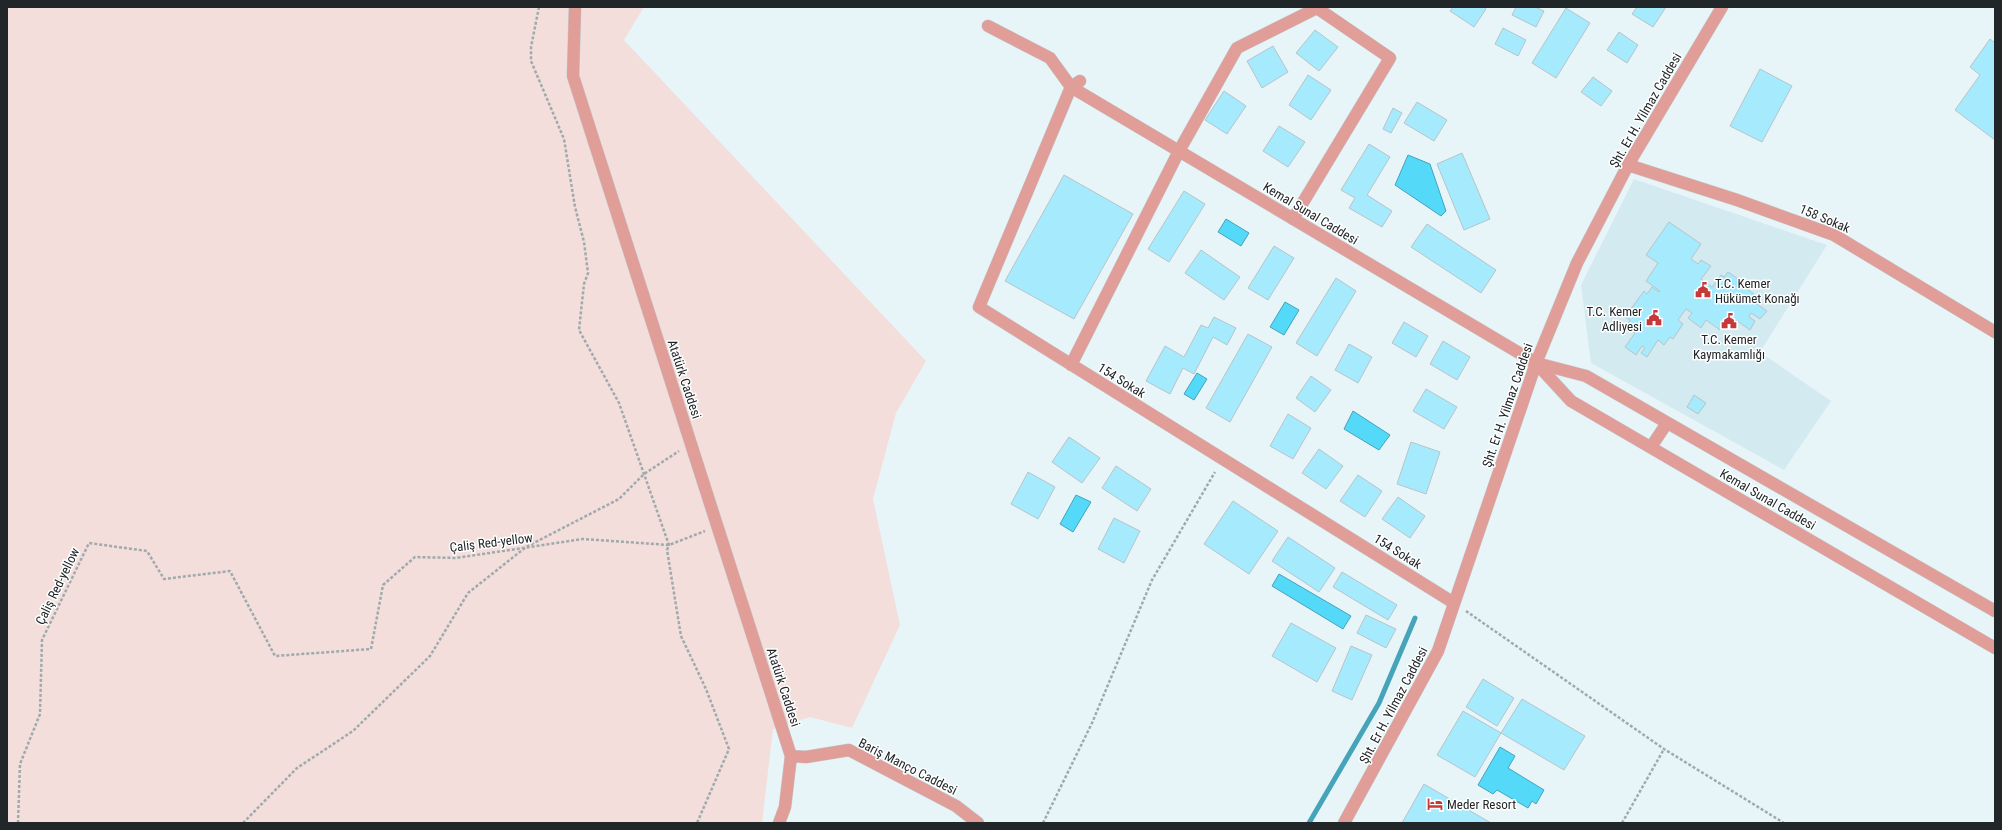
<svg xmlns="http://www.w3.org/2000/svg" width="2002" height="830" font-family="'Roboto Condensed',sans-serif">
  <style>
    .built { fill: #d4eaf1 }
    .green { fill: #f3dedb }
    .water { fill: #55d9f9; stroke: #45a3ba }
    .lines { fill: none; stroke-linecap: round; stroke-linejoin: round }
    .stream { stroke: #45a3ba; stroke-width: 5 }
    .building { fill: #a6eafe; stroke: #b7c4c8 }
    .minor-casing { stroke: #c3d0d3; stroke-width: 13 }
    .path { stroke: #9faaad; stroke-width: 2.5; stroke-dasharray: 3 2; stroke-linecap: butt }
    .minor { stroke: #e19d97; stroke-width: 12 }
    .labels { text-anchor: middle; stroke-width: 3; stroke-linejoin: round; paint-order: stroke }
    .street-label { font-size: 13px; fill: #212628; stroke: #fff }
    .poi-label { font-size: 13px; fill: #212628; stroke: #fff; text-anchor: start }
  </style>
  <rect width="100%" height="100%" fill="#e7f5f9"/>
  <path class="built" d="M1634,179L1827,245L1760,352L1831,401L1784,470L1591,363L1581,285Z"/>
  <path class="green" d="M7,7H644L624,40L926,361L896,413L873,499L900,625L852,728L810,717L773,729L762,823H7Z"/>
  <path class="water" d="M1408,155L1430,164L1446,211L1441,216L1395,185Z
    M1226,219L1249,233L1241,246L1218,232Z
    M1285,302L1299,310L1284,335L1270,327Z
    M1197,373L1207,379L1194,400L1184,394Z
    M1353,411L1390,435L1379,450L1344,429Z
    M1076,495L1091,502L1073,532L1060,524Z
    M1279,574L1351,616L1343,629L1272,586Z
    M1500,747L1515,756L1508,768L1544,790L1536,804L1532,801L1528,808L1497,790L1493,794L1478,785Z"/>
  <g class="lines">
    <path class="stream" d="M1309,823L1379,703L1415,618"/>
  </g>
  <path class="building" d="M1453,7H1484L1486,9L1474,27L1450,11Z
    M1516,7H1535L1544,11L1536,27L1512,15Z
    M1637,7H1666L1653,27L1632,14Z
    M1566,8L1590,23L1556,78L1532,63Z
    M1503,28L1526,40L1518,56L1495,44Z
    M1315,30L1338,47L1319,71L1296,53Z
    M1619,32L1638,45L1627,63L1607,50Z
    M1990,39L1995,43V140L1955,110L1980,75L1970,67Z
    M1273,46L1288,72L1262,88L1247,61Z
    M1760,69L1792,86L1762,142L1730,126Z
    M1308,75L1331,90L1311,120L1289,105Z
    M1593,77L1612,91L1601,106L1581,92Z
    M1224,91L1246,106L1227,134L1205,120Z
    M1417,102L1447,120L1434,141L1404,123Z
    M1393,108L1402,113L1391,133L1383,129Z
    M1279,126L1305,142L1288,167L1263,151Z
    M1369,144L1390,157L1367,195L1392,211L1382,227L1349,208L1355,198L1341,190Z
    M1462,153L1490,219L1464,230L1437,164Z
    M1064,175L1133,214L1074,319L1005,281Z
    M1184,191L1205,204L1169,262L1148,249Z
    M1669,222L1701,244L1691,259L1698,264L1701,260L1711,266L1701,279L1712,287L1721,275L1724,277L1728,272L1749,286L1747,289L1754,294L1750,299L1767,311L1760,319L1751,313L1749,317L1755,321L1750,330L1736,320L1731,328L1725,323L1720,330L1706,320L1701,328L1688,318L1692,313L1686,309L1678,320L1683,324L1673,339L1670,337L1664,345L1658,340L1647,357L1641,353L1645,348L1642,346L1636,355L1625,347L1635,333L1626,326L1630,320L1625,317L1644,291L1647,294L1652,287L1659,292L1660,291L1646,281L1658,263L1646,255Z
    M1427,224L1496,270L1481,293L1411,247Z
    M1274,246L1294,258L1268,300L1248,288Z
    M1201,250L1240,277L1224,300L1185,273Z
    M1336,278L1356,291L1317,356L1296,343Z
    M1214,317L1236,328L1227,345L1213,337L1194,374L1183,368L1170,394L1146,381L1165,346L1184,357L1201,325L1208,328Z
    M1404,322L1428,336L1416,357L1392,343Z
    M1248,334L1272,347L1230,422L1206,408Z
    M1443,341L1470,357L1457,380L1430,364Z
    M1349,344L1372,357L1358,383L1335,370Z
    M1311,376L1331,390L1315,412L1296,398Z
    M1426,389L1457,407L1444,429L1413,411Z
    M1694,395L1706,403L1698,414L1687,407Z
    M1288,414L1311,428L1293,459L1270,446Z
    M1069,437L1100,458L1082,483L1052,462Z
    M1411,442L1440,452L1426,494L1397,484Z
    M1319,449L1343,466L1326,489L1302,473Z
    M1116,466L1151,489L1137,511L1102,488Z
    M1028,472L1055,487L1038,519L1011,504Z
    M1358,475L1382,491L1365,517L1340,501Z
    M1398,497L1425,516L1410,538L1382,519Z
    M1233,501L1278,531L1249,574L1204,544Z
    M1114,518L1140,531L1124,563L1098,549Z
    M1288,537L1335,568L1319,592L1272,561Z
    M1342,572L1397,605L1388,620L1333,587Z
    M1366,615L1396,629L1386,648L1357,633Z
    M1291,623L1336,648L1317,682L1272,656Z
    M1351,646L1372,655L1352,700L1332,691Z
    M1483,679L1514,698L1497,726L1466,707Z
    M1522,699L1585,736L1564,770L1501,733Z
    M1463,711L1501,733L1475,777L1437,755Z
    M1424,784L1491,823H1402Z"/>
  <g class="lines">
    <defs>
      <path id="minor" d="M575,7L573,76L791,756
        M988,26L1050,58L1071,87L1080,81
        M1628,165L1737,200L1834,235L1995,332
        M1536,363L1586,376L1995,611
        M1071,365L1179,151L1237,48L1317,8L1390,58L1293,219
        M1651,447L1667,423
        M1454,603L979,307L1071,87L1536,363L1571,401L1995,648
        M779,823L785,807L791,756L806,757L849,750L956,806L978,823
        M1344,823L1438,651L1536,363L1577,263L1628,165L1722,7"/>
    </defs>
    <use href="#minor" class="minor-casing"/>
    <path class="path" d="M539,7L531,47V61L564,139L575,207L584,242L588,273L584,284L579,330L619,403L669,545L667,550L681,636L706,689L729,749L697,823
      M1466,611L1664,749L1784,823
      M18,823L20,764L40,714L42,640L89,543L147,551L164,579L230,571L275,656L371,649L383,585L415,557L456,558L583,539L669,545L705,531
      M243,823L297,768L353,731L430,656L468,593L526,547L619,499L644,474L679,451
      M1043,823L1092,723L1152,580L1215,472
      M1622,823L1664,749"/>
    <use href="#minor" class="minor"/>
  </g>
  <defs>
    <symbol id="civic-bare" viewBox="-9 -9 18 18"><path d="M-.6-6.5H3V-4.5H.6V-3L4-1V1h2V6H-6V1h2V-1L-.6-3ZM-1.2 2.5V6h2.4V2.5Z" fill="#c73839" stroke="#fff" stroke-width="2.5" paint-order="stroke"/></symbol>
    <symbol id="hotel-bare" viewBox="-9 -9 18 18"><path d="M-6-4.5h1.5V1H6V5H4.5V3h-9V5H-6ZM-4 0a1.8 1.8 0 1 1 3.6 0ZM.5 0V-2.5h3Q6-2.5 6 0Z" fill="#c73839" stroke="#fff" stroke-width="2.5" paint-order="stroke"/></symbol>
  </defs>
  <g fill-rule="evenodd">
    <use href="#civic-bare" x="1692" y="279" width="22" height="22"/>
    <use href="#civic-bare" x="1643" y="307" width="22" height="22"/>
    <use href="#civic-bare" x="1718" y="310" width="22" height="22"/>
    <use href="#hotel-bare" x="1424" y="793" width="22" height="22"/>
  </g>
  <g class="labels">
    <g class="street-label">
      <text transform="translate(1645 110) rotate(-60)" y="5">Şht. Er H. Yilmaz Caddesi</text>
      <text transform="translate(1311 213) rotate(31)" y="5">Kemal Sunal Caddesi</text>
      <text transform="translate(1825 218) rotate(23)" y="5">158 Sokak</text>
      <text transform="translate(685 379) rotate(72)" y="5">Atatürk Caddesi</text>
      <text transform="translate(1122 380) rotate(32)" y="5">154 Sokak</text>
      <text transform="translate(1507 405) rotate(-71)" y="5">Şht. Er H. Yilmaz Caddesi</text>
      <text transform="translate(1768 499) rotate(30)" y="5">Kemal Sunal Caddesi</text>
      <text transform="translate(491 542) rotate(-7)" y="5">Çaliş Red-yellow</text>
      <text transform="translate(1398 551) rotate(32)" y="5">154 Sokak</text>
      <text transform="translate(57 586) rotate(-64)" y="5">Çaliş Red-yellow</text>
      <text transform="translate(784 687) rotate(72)" y="5">Atatürk Caddesi</text>
      <text transform="translate(1393 705) rotate(-62)" y="5">Şht. Er H. Yilmaz Caddesi</text>
      <text transform="translate(908 766) rotate(27)" y="5">Bariş Manço Caddesi</text>
    </g>
    <g class="poi-label">
      <text x="1715" y="288">T.C. Kemer<tspan x="1715" dy="15">Hükümet Konağı</tspan></text>
      <text x="1642" y="316" text-anchor="end">T.C. Kemer<tspan x="1642" dy="15">Adliyesi</tspan></text>
      <text x="1729" y="344" text-anchor="middle">T.C. Kemer<tspan x="1729" dy="15">Kaymakamlığı</tspan></text>
      <text x="1447" y="809">Meder Resort</text>
    </g>
  </g>
  <rect width="2002" height="830" fill="none" stroke="#212628" stroke-width="16"/>
</svg>
